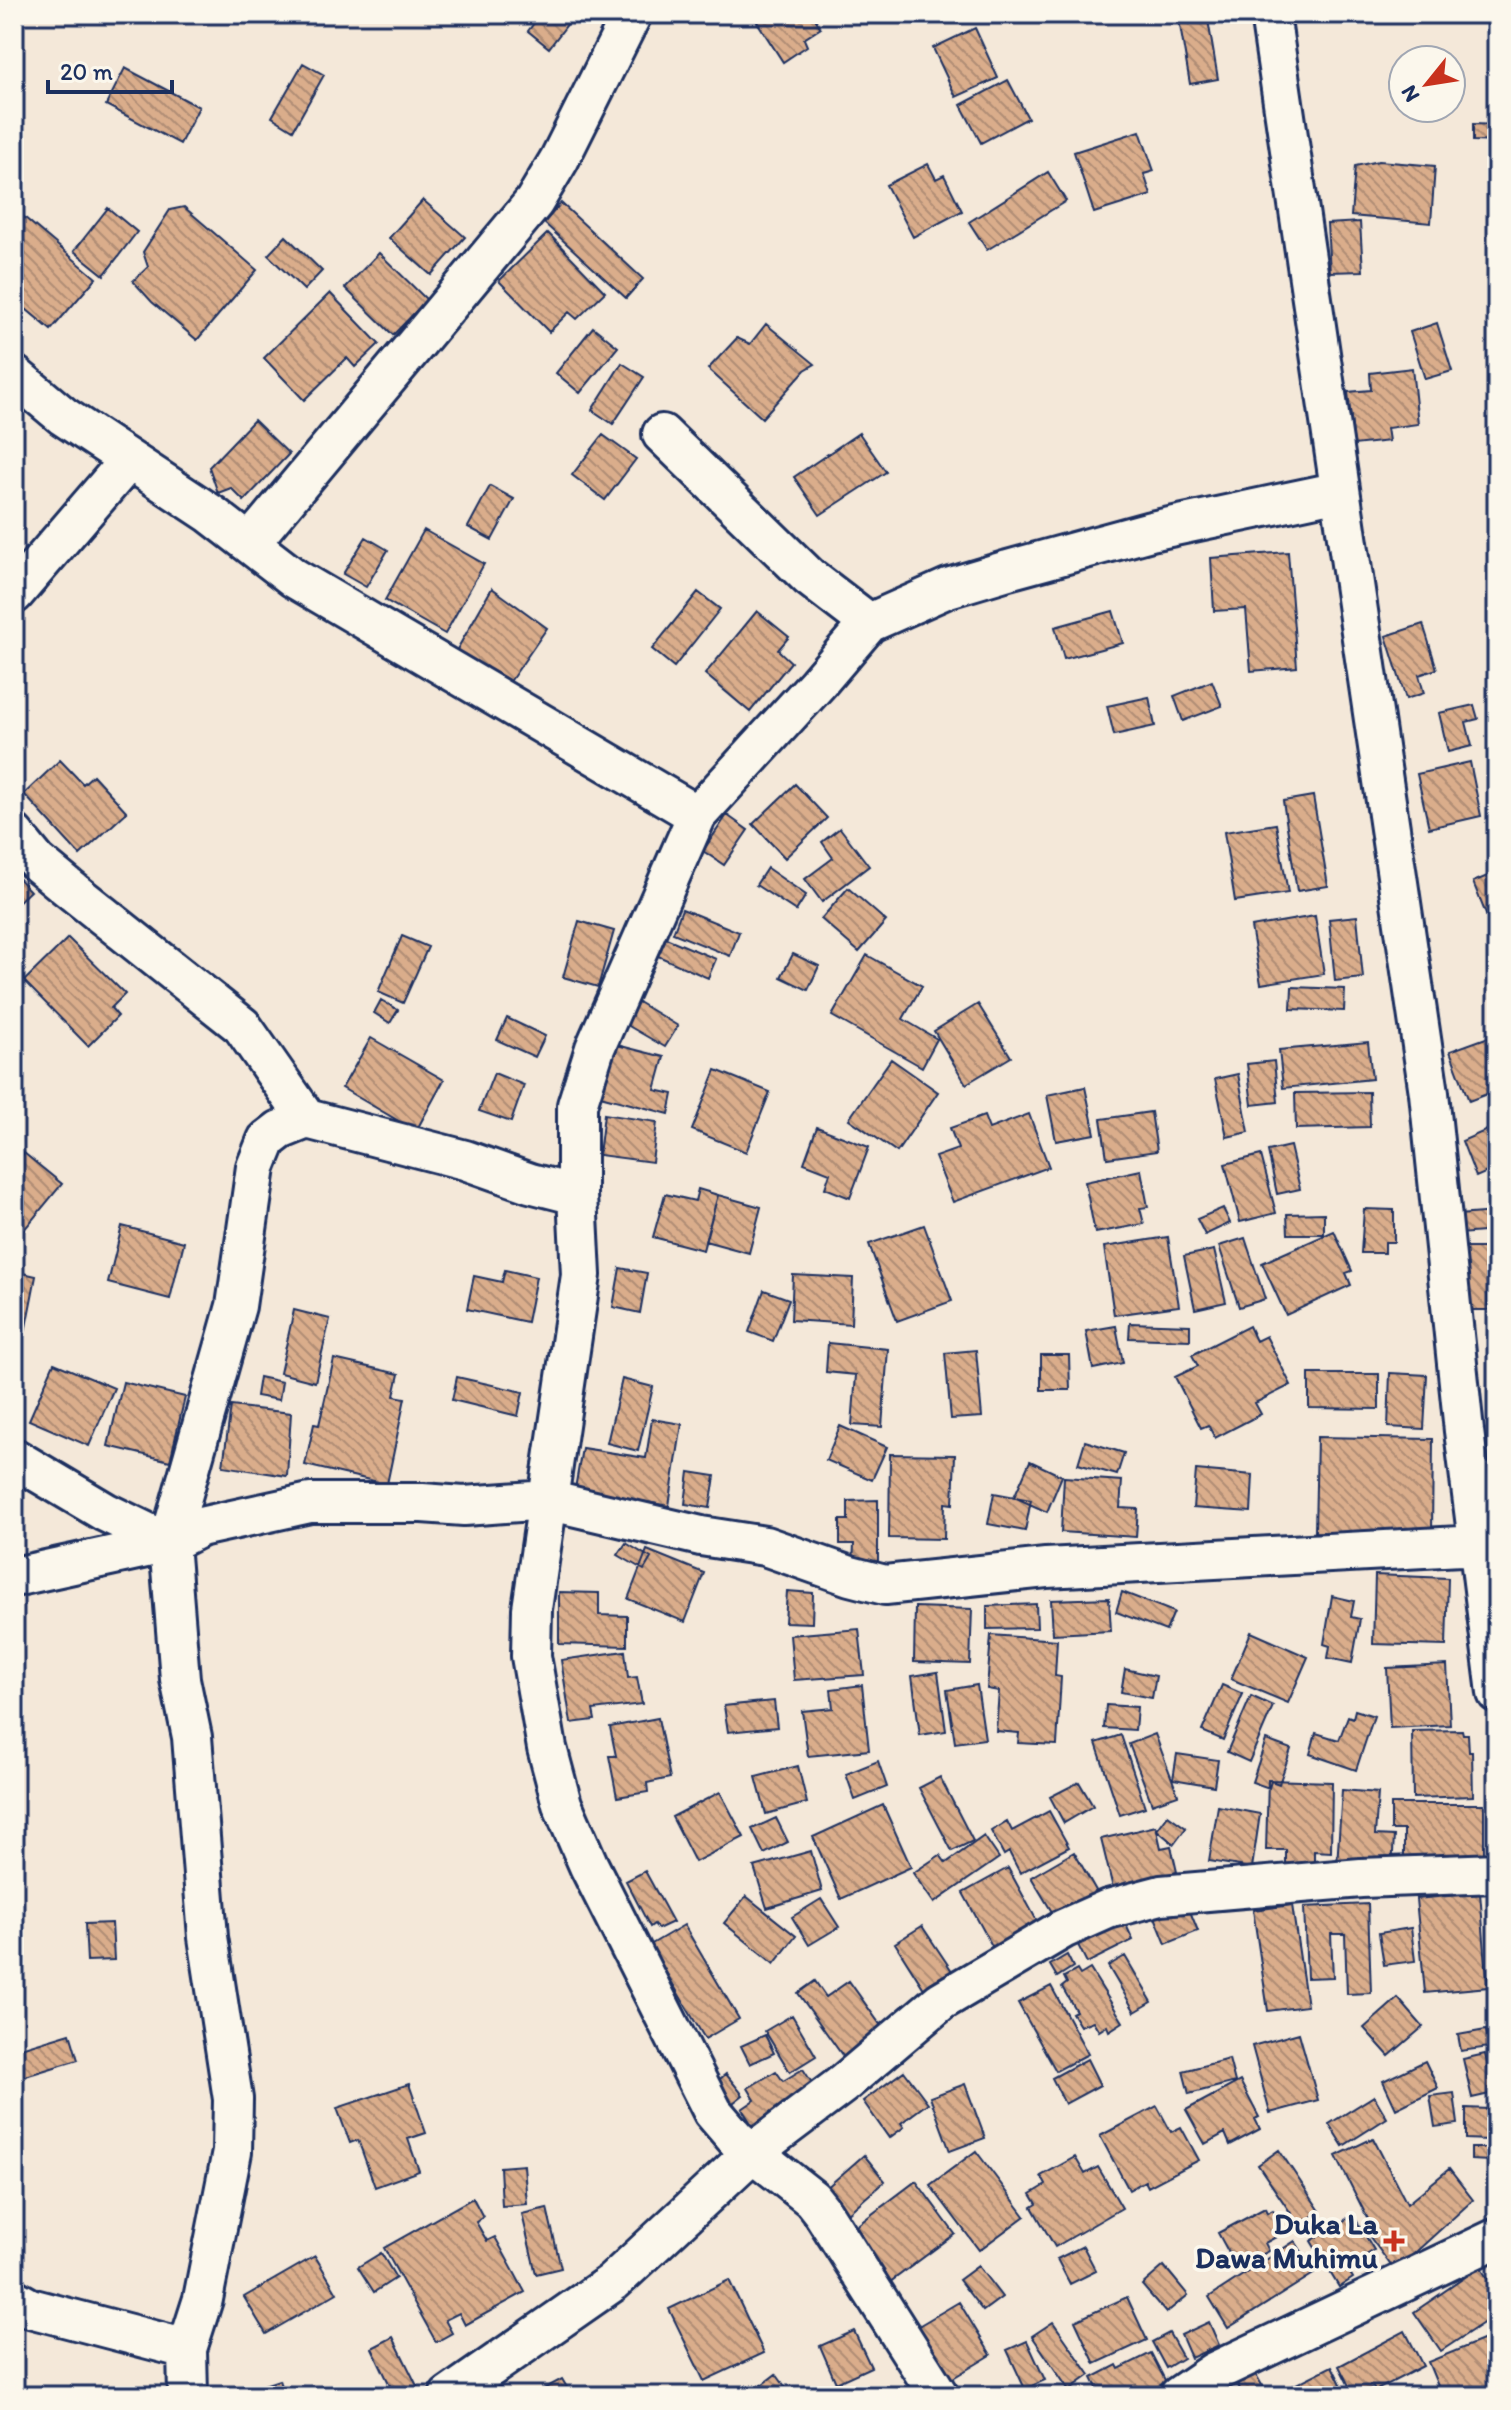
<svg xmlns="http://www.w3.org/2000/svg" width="1511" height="2410" font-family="Itim,sans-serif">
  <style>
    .building { fill: url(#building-back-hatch); stroke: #1b2f5e; stroke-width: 2 }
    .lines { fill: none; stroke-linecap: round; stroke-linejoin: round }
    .minor-casing { stroke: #1b2f5e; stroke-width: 44 }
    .minor { stroke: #fbf7ec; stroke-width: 38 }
    .poi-dot { fill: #c8321e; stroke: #fbf7ec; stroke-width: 3 }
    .labels { text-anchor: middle; stroke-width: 7; stroke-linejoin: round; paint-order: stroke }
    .poi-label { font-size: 30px; font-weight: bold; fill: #1b2f5e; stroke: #fbf7ec; text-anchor: end }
  </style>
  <defs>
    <pattern id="building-back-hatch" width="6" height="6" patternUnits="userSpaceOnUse" patternTransform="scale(2)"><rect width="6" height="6" fill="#daad8b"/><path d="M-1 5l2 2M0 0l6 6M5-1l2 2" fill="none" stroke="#b08d75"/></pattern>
  </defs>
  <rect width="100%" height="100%" fill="#f4e8d9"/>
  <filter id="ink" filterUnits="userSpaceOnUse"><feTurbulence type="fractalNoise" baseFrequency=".0125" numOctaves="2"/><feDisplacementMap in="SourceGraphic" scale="16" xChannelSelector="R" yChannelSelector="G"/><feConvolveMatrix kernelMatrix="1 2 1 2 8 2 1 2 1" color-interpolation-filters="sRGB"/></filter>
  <g filter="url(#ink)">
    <path class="building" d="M541,14H575L549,48L528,31Z
      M752,14H812L821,28L804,39L807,46L783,62Z
      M1178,14H1207L1218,79L1190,84Z
      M975,28L998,78L956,97L933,48Z
      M303,63L324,75L293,130L272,117Z
      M125,68L199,107L180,144L106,105Z
      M1008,80L1028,118L981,143L961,105Z
      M1473,124L1497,125V142L1473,141Z
      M1140,131L1154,171L1144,174L1151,195L1094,213L1074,152Z
      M1379,161L1435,166L1431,223L1351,216L1355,166Z
      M928,164L936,179L944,175L962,211L913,237L886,185Z
      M1048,172L1066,201L987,250L969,222Z
      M423,200L465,237L431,275L389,238Z
      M561,203L643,279L626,298L544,223Z
      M184,207L257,270L197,340L152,302L133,281L148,267L143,252L170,210Z
      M108,208L137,232L104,275L74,251Z
      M24,217L96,278L51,330L14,299V229Z
      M1360,222L1363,271L1330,272L1327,224Z
      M548,233L605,292L577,319L569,312L549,332L499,281Z
      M286,236L322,271L304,290L268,255Z
      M379,253L427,300L393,335L345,288Z
      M330,293L379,344L355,367L347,358L304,400L264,358Z
      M1437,323L1452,371L1425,379L1410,332Z
      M766,324L815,364L805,370L762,418L708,369L737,338L750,344Z
      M593,327L618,347L580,393L556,373Z
      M622,363L644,377L613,424L592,410Z
      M1412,368L1418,424L1387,428L1389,441L1354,445L1348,392L1371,390L1370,373Z
      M254,420L289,454L244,501L231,488L218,493L209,467Z
      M859,433L886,472L820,515L794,477Z
      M603,435L636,459L605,500L572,475Z
      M490,486L514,499L492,540L468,527Z
      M424,530L484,564L445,634L385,600Z
      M366,537L388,550L366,587L343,574Z
      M1288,552L1297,667L1251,671L1246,609L1214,611L1211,558Z
      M492,588L547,628L507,686L455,653Z
      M698,592L720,609L674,667L652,649Z
      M757,611L789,637L778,650L791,662L750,712L705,674Z
      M1113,611L1123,643L1064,659L1055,627Z
      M1423,624L1437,669L1419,675L1424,693L1406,699L1386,636Z
      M1212,681L1222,706L1183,721L1174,696Z
      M1149,697L1155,726L1114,735L1107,706Z
      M1474,705L1478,719L1466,722L1472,746L1448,752L1439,713Z
      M60,760L83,784L93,775L127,812L80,855L24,794Z
      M1470,762L1481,816L1429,828L1417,774Z
      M795,784L827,818L785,858L753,824Z
      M1313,796L1328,886L1297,891L1283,801Z
      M727,815L748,830L724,865L703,851Z
      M1276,824L1288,893L1235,901L1224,832Z
      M840,828L869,866L822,902L805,879L833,858L822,842Z
      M767,868L806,895L796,911L756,885Z
      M1497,872V913L1487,917L1473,882Z
      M14,874L30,891L14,906Z
      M848,888L886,921L859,952L821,919Z
      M682,909L739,932L730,956L673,933Z
      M1315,916L1324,974L1261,984L1251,927Z
      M1357,916L1363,978L1335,981L1329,919Z
      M579,921L614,931L598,987L563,977Z
      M402,936L428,947L403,1003L378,992Z
      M68,938L125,994L111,1008L118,1016L88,1046L24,981Z
      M666,938L716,959L708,978L658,956Z
      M793,954L819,966L808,990L781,977Z
      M867,955L922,986L903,1019L937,1039L922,1067L832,1016Z
      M1292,987L1345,989L1344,1011L1291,1009Z
      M633,999L678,1026L665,1047L620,1021Z
      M381,1000L398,1010L390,1023L374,1013Z
      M978,1004L1011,1057L966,1084L934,1031Z
      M507,1018L545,1036L535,1057L497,1040Z
      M1497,1034V1090L1469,1101L1450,1051Z
      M371,1038L444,1080L416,1131L342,1088Z
      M1368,1042L1372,1079L1283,1088L1279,1050Z
      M613,1044L664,1057L655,1090L673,1094L669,1114L600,1096Z
      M891,1059L938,1092L897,1152L849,1119Z
      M1274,1061L1278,1102L1252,1105L1247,1064Z
      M716,1070L770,1092L746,1152L692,1130Z
      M494,1073L524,1085L511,1122L479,1111Z
      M1238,1074L1249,1132L1227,1137L1215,1079Z
      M1085,1087L1095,1134L1056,1141L1047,1095Z
      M1369,1092L1370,1127L1296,1129L1295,1093Z
      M1151,1112L1157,1151L1107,1158L1101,1119Z
      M604,1114L657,1122L652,1162L599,1155Z
      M1029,1114L1049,1167L953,1202L935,1157L958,1149L950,1128L984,1116L989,1129Z
      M1496,1126L1497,1177L1494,1169L1476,1177L1462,1141Z
      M817,1127L869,1147L850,1198L825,1188L830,1173L804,1163Z
      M1290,1146L1300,1189L1277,1194L1268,1151Z
      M24,1153L62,1184L14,1242V1166Z
      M1261,1155L1276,1213L1240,1222L1225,1164Z
      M1141,1170L1148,1207L1140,1208L1144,1224L1095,1233L1085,1182Z
      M698,1189L718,1195L703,1250L653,1237L665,1194L695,1201Z
      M718,1195L761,1207L749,1253L705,1241Z
      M1223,1208L1230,1223L1205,1235L1197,1219Z
      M1364,1209L1394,1210V1242H1385V1253H1361Z
      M1495,1212L1496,1231L1459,1234L1458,1215Z
      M1324,1213V1234H1288L1287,1214Z
      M924,1225L952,1301L897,1321L869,1244Z
      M122,1226L184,1242L170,1299L108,1283Z
      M1334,1231L1352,1271L1346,1273L1351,1285L1286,1315L1262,1263Z
      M1168,1237L1179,1306L1114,1315L1104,1247Z
      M1245,1238L1265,1299L1239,1307L1219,1246Z
      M1464,1248H1489L1488,1310H1462Z
      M1214,1250L1226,1302L1195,1309L1184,1256Z
      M620,1268L647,1273L640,1313L613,1307Z
      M505,1270L536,1277L527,1322L467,1309L474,1276L502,1282Z
      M14,1271L36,1276L18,1368H14Z
      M793,1275L853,1278L851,1324L791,1320Z
      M764,1290L789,1299L773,1341L749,1332Z
      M294,1310L330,1319L315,1382L280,1373Z
      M1130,1323L1190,1325V1340L1129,1338Z
      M1116,1326L1123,1363L1093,1369L1086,1331Z
      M1249,1326L1256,1341L1266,1336L1291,1385L1255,1403L1261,1414L1215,1438L1208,1425L1201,1428L1175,1377L1198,1366L1192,1355Z
      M828,1343L888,1349L882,1427L852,1425L856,1375L826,1372Z
      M976,1350L982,1417L951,1419L945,1353Z
      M1041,1355H1069L1070,1390H1041Z
      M334,1359L399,1374L394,1396L405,1398L387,1484L305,1465L314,1424L319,1425Z
      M54,1363L114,1388L89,1446L29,1420Z
      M1390,1373L1427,1375L1424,1429L1388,1427Z
      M1309,1374H1379V1409L1309,1408Z
      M259,1377L282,1382L279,1400L256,1396Z
      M457,1377L523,1392L518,1416L452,1400Z
      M622,1379L653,1387L638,1451L607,1443Z
      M123,1382L185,1397L170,1461L108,1446Z
      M231,1406L291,1413L287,1476L223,1466Z
      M652,1419L682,1424L669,1506L575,1489L582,1448L646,1458Z
      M840,1426L887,1447L872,1480L826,1460Z
      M1317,1437L1433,1439L1432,1534L1315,1532Z
      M1085,1441L1124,1453L1117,1475L1078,1464Z
      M890,1454L955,1455L953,1504L945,1503L944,1539L889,1538Z
      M1030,1461L1062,1476L1047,1512L1014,1497Z
      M1196,1470L1253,1475L1251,1512L1193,1508Z
      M689,1472L715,1476L710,1508L685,1504Z
      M1064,1477L1122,1481L1120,1508L1138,1509L1136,1537L1061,1532Z
      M994,1493L1031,1500L1025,1531L988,1524Z
      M878,1500V1565H853L854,1544H840V1520H848V1501Z
      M626,1543L651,1558L644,1570L618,1555Z
      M647,1550L704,1573L685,1622L628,1599Z
      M1375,1575L1448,1578L1446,1646L1373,1644Z
      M787,1591L813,1593L812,1623L785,1622Z
      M559,1592L599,1593V1615L627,1616V1646L559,1644Z
      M1122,1592L1174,1612L1166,1631L1116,1612Z
      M1332,1596L1354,1601L1351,1617L1360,1619L1352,1663L1328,1658L1330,1646L1324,1644Z
      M1109,1598L1111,1631L1053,1634L1051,1600Z
      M1036,1604L1037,1628L987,1629V1606Z
      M915,1607L972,1609L970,1664L914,1662Z
      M859,1629L864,1675L794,1680L790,1635Z
      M1251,1632L1308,1657L1288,1703L1231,1679Z
      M991,1635L1057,1640L1055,1676L1061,1677L1057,1745L1018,1743L1019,1733L996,1731L999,1691L987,1689Z
      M625,1651L628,1678L637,1677L642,1704L593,1710L595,1720L571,1723L561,1660Z
      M1447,1665L1450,1725L1390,1728L1387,1668Z
      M1125,1669L1156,1676L1152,1698L1121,1692Z
      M938,1672L946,1731L920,1735L912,1676Z
      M862,1685L869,1750L808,1756L802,1711L833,1708L831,1689Z
      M977,1685L985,1739L955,1743L947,1690Z
      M1222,1685L1243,1694L1223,1740L1202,1731Z
      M1251,1696L1273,1706L1249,1762L1227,1752Z
      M774,1701L777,1727L728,1732L724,1706Z
      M1106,1705L1137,1707L1135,1730L1104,1728Z
      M1355,1710L1374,1716L1356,1770L1310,1754L1316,1733L1339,1740L1348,1716L1353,1718Z
      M658,1718L670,1778L647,1783L648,1792L617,1797L609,1756H616L610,1727Z
      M1462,1730L1463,1734H1468L1469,1752H1472L1473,1796L1413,1798L1412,1731Z
      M1155,1734L1178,1795L1152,1804L1129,1744Z
      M1121,1735L1145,1807L1120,1815L1096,1743Z
      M1266,1740L1291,1749L1279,1784L1271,1781L1269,1788L1252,1782Z
      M1177,1754L1218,1760L1214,1786L1173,1779Z
      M878,1761L887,1787L855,1800L846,1774Z
      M798,1766L807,1803L766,1814L756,1777Z
      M940,1777L973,1841L952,1851L919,1788Z
      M1268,1780L1332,1782L1331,1852L1314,1851V1872L1286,1871V1850H1266Z
      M1079,1782L1093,1806L1064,1823L1050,1797Z
      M1342,1790L1378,1793L1375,1835L1394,1836L1392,1869L1337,1865Z
      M720,1792L744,1837L695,1862L672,1817Z
      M1391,1804H1484V1864H1404V1830H1391Z
      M883,1805L911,1867L841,1899L813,1837Z
      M1218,1806L1260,1814L1252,1868L1209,1861Z
      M1049,1811L1069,1847L1020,1873L1009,1852L1004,1855L991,1831L1007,1821L1012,1831Z
      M1168,1815L1186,1828L1174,1844L1157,1830Z
      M776,1818L788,1842L764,1854L752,1829Z
      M1156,1826L1161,1848L1171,1846L1177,1872L1113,1888L1101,1839Z
      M984,1836L999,1858L934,1903L913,1873L940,1855L946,1863Z
      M811,1851L822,1891L767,1908L754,1867Z
      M1074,1852L1103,1903L1061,1927L1031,1877Z
      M1008,1868L1042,1930L997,1955L963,1893Z
      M645,1871L673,1922L658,1929L654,1924L650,1927L626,1881Z
      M1480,1893L1488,1987L1425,1993L1416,1899Z
      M746,1896L796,1936L774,1964L724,1923Z
      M821,1899L839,1927L809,1945L792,1917Z
      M1185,1899L1198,1931L1166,1944L1153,1912Z
      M1368,1904L1371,1993L1347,1994L1345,1934H1331L1333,1977L1307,1978L1304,1907Z
      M1292,1905L1307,2006L1268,2011L1253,1910Z
      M1122,1916L1133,1940L1087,1963L1075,1939Z
      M112,1923L114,1960L87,1961L85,1924Z
      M684,1925L739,2019L705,2039L650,1945Z
      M922,1926L954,1974L926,1992L895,1943Z
      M1411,1928L1415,1961L1384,1965L1379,1933Z
      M14,1945L25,1948L16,1984H14Z
      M1067,1955L1073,1967L1057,1977L1050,1965Z
      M1125,1956L1152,2002L1135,2012L1108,1966Z
      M1090,1969L1123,2022L1109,2031L1107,2026L1099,2031L1093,2021L1080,2026L1072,2013L1076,2011L1062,1987L1067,1983L1064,1977L1077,1970L1080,1975Z
      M815,1981L826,1997L849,1981L886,2033L852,2069L798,1993Z
      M1051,1986L1088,2054L1056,2071L1018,2003Z
      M1398,1998L1423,2027L1389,2056L1364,2028Z
      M792,2015L816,2056L790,2072L765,2031Z
      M1486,2030L1490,2047L1461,2051L1458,2035Z
      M70,2033L78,2060L19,2078L14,2064V2050Z
      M1299,2033L1318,2100L1270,2113L1252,2046Z
      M765,2035L774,2053L750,2064L741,2046Z
      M1485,2054L1494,2093L1472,2098L1463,2059Z
      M1087,2059L1100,2085L1065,2104L1052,2078Z
      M1229,2059L1235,2082L1189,2094L1183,2071Z
      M1425,2061L1438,2088L1396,2109L1383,2081Z
      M803,2069L820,2095L758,2134L742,2109L755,2100L748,2088L776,2071L783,2081Z
      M904,2071L928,2103L901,2123L904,2127L889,2138L863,2101Z
      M726,2074L743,2095L733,2103L736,2107L729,2113L709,2088Z
      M1240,2081L1259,2117L1255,2119L1260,2129L1230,2145L1225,2133L1205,2144L1186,2110Z
      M409,2084L426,2133L408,2139L419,2171L375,2187L358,2140L350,2143L337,2108Z
      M965,2084L985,2138L950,2151L930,2097Z
      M1454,2093L1458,2124L1435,2127L1430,2096Z
      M1374,2096L1387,2118L1343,2146L1329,2124Z
      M1157,2106L1171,2132L1181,2127L1199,2160L1148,2187L1145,2181L1129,2190L1100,2136Z
      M1466,2108L1489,2109L1488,2140L1466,2139Z
      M1373,2138L1407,2204L1449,2169L1473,2200L1395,2271L1367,2233L1373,2229L1336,2156Z
      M1471,2148H1490V2161L1471,2160Z
      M1279,2150L1320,2211L1299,2225L1258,2165Z
      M976,2151L1025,2216L979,2250L930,2185Z
      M864,2155L885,2181L847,2214L825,2189Z
      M1075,2157L1085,2174L1098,2167L1122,2208L1055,2247L1032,2207L1037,2204L1031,2194L1046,2185L1041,2176Z
      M524,2165L527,2204L502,2206L500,2167Z
      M916,2181L955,2234L886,2285L847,2233Z
      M473,2198L483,2217L476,2222L487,2241L495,2237L525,2292L465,2325L459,2313L445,2320L452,2333L436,2342L384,2248Z
      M547,2208L561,2268L536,2274L522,2214Z
      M1265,2208L1267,2213L1273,2210L1285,2232L1265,2243L1269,2251L1237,2268L1218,2233Z
      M1353,2215L1374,2250L1347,2268L1353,2278L1339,2287L1311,2241Z
      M1295,2241L1315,2273L1228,2328L1209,2297Z
      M1083,2246L1096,2271L1070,2284L1057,2259Z
      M381,2253L396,2278L374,2292L358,2267Z
      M315,2256L337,2293L266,2334L244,2297Z
      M978,2266L1002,2297L983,2311L959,2280Z
      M1164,2266L1188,2295L1166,2313L1142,2285Z
      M1480,2267L1497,2293V2314L1441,2351L1414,2312Z
      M729,2280L764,2353L704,2381L669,2309Z
      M1127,2297L1147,2340L1095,2364L1075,2321Z
      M959,2302L991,2355L948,2381L915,2328Z
      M1053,2322L1090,2375L1069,2390L1032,2336Z
      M1209,2322L1219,2345L1191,2358L1181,2335Z
      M854,2331L871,2367L836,2383L820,2346Z
      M1405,2331L1423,2366L1375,2391L1373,2387L1354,2396L1339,2366Z
      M1169,2333L1183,2358L1166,2368L1152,2342Z
      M1497,2334V2388L1477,2396H1442L1428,2362Z
      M393,2337L422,2396H395L372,2348Z
      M1027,2341L1045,2380L1025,2389L1007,2350Z
      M1151,2353L1166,2382L1141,2396H1101L1092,2378L1117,2365L1119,2369Z
      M1332,2366L1347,2396H1274V2395Z
      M1254,2371L1268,2396H1244L1235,2380Z
      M776,2374L792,2396H747Z
      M562,2379L572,2396H540L538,2392Z
      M279,2380L284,2396H235L234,2395Z"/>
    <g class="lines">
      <defs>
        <path id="minor" d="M1270,14L1429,1093L1464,1431L1497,1693
          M14,375L63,416L211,514L294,578L697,815
          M662,434L809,577L869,623
          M251,542L534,202L559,160L632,14
          M14,594L129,460
          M14,834L37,862L66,886L242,1026L307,1119
          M14,1458L105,1512L169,1543L200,1527L310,1503H422L464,1506L547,1500L701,1536L765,1546L850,1576L885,1585L1046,1568L1480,1545
          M14,1577L169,1543
          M14,2299L30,2308L187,2349
          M188,2396L187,2349L203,2299L232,2152L233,2099L208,1937L192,1737L180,1679L169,1543L236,1306L256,1167L267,1140L280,1130L307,1119L465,1160L530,1183L577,1195
          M449,2396L613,2282L754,2151L843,2084L941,2001L1063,1929L1108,1909L1161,1895L1361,1878L1497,1873
          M939,2396L823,2213L812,2199L737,2140L713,2112L589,1866L562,1804L547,1748L531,1656L532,1609L581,1275L577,1195V1105L595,1048L697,815L817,684L869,623L948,588L1008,570L1151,531L1340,491
          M1179,2396L1214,2372L1497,2238"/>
      </defs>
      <use href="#minor" class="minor-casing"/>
      <use href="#minor" class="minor"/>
    </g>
  </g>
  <path class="poi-dot" d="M1390 2229h8v8h8v8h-8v8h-8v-8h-8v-8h8z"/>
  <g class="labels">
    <g class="poi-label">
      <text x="1378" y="2234">Duka La<tspan x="1378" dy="34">Dawa Muhimu</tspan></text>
    </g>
  </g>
  <rect width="1511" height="2410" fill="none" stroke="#fbf7ec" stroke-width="48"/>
  <rect x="24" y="24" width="1463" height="2362" fill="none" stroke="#1b2f5e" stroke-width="3" filter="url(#ink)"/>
  <g transform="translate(1427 84) rotate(240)"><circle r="38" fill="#fbf7ec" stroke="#a1a7b3" stroke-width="2"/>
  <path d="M0-6L14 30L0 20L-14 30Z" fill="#c8321e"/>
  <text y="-12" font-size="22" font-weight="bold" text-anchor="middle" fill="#1b2f5e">N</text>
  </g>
  <path d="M48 80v12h124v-12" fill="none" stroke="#1b2f5e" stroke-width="4"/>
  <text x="60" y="80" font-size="24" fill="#1b2f5e" stroke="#fbf7ec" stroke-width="6" paint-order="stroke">20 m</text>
</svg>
